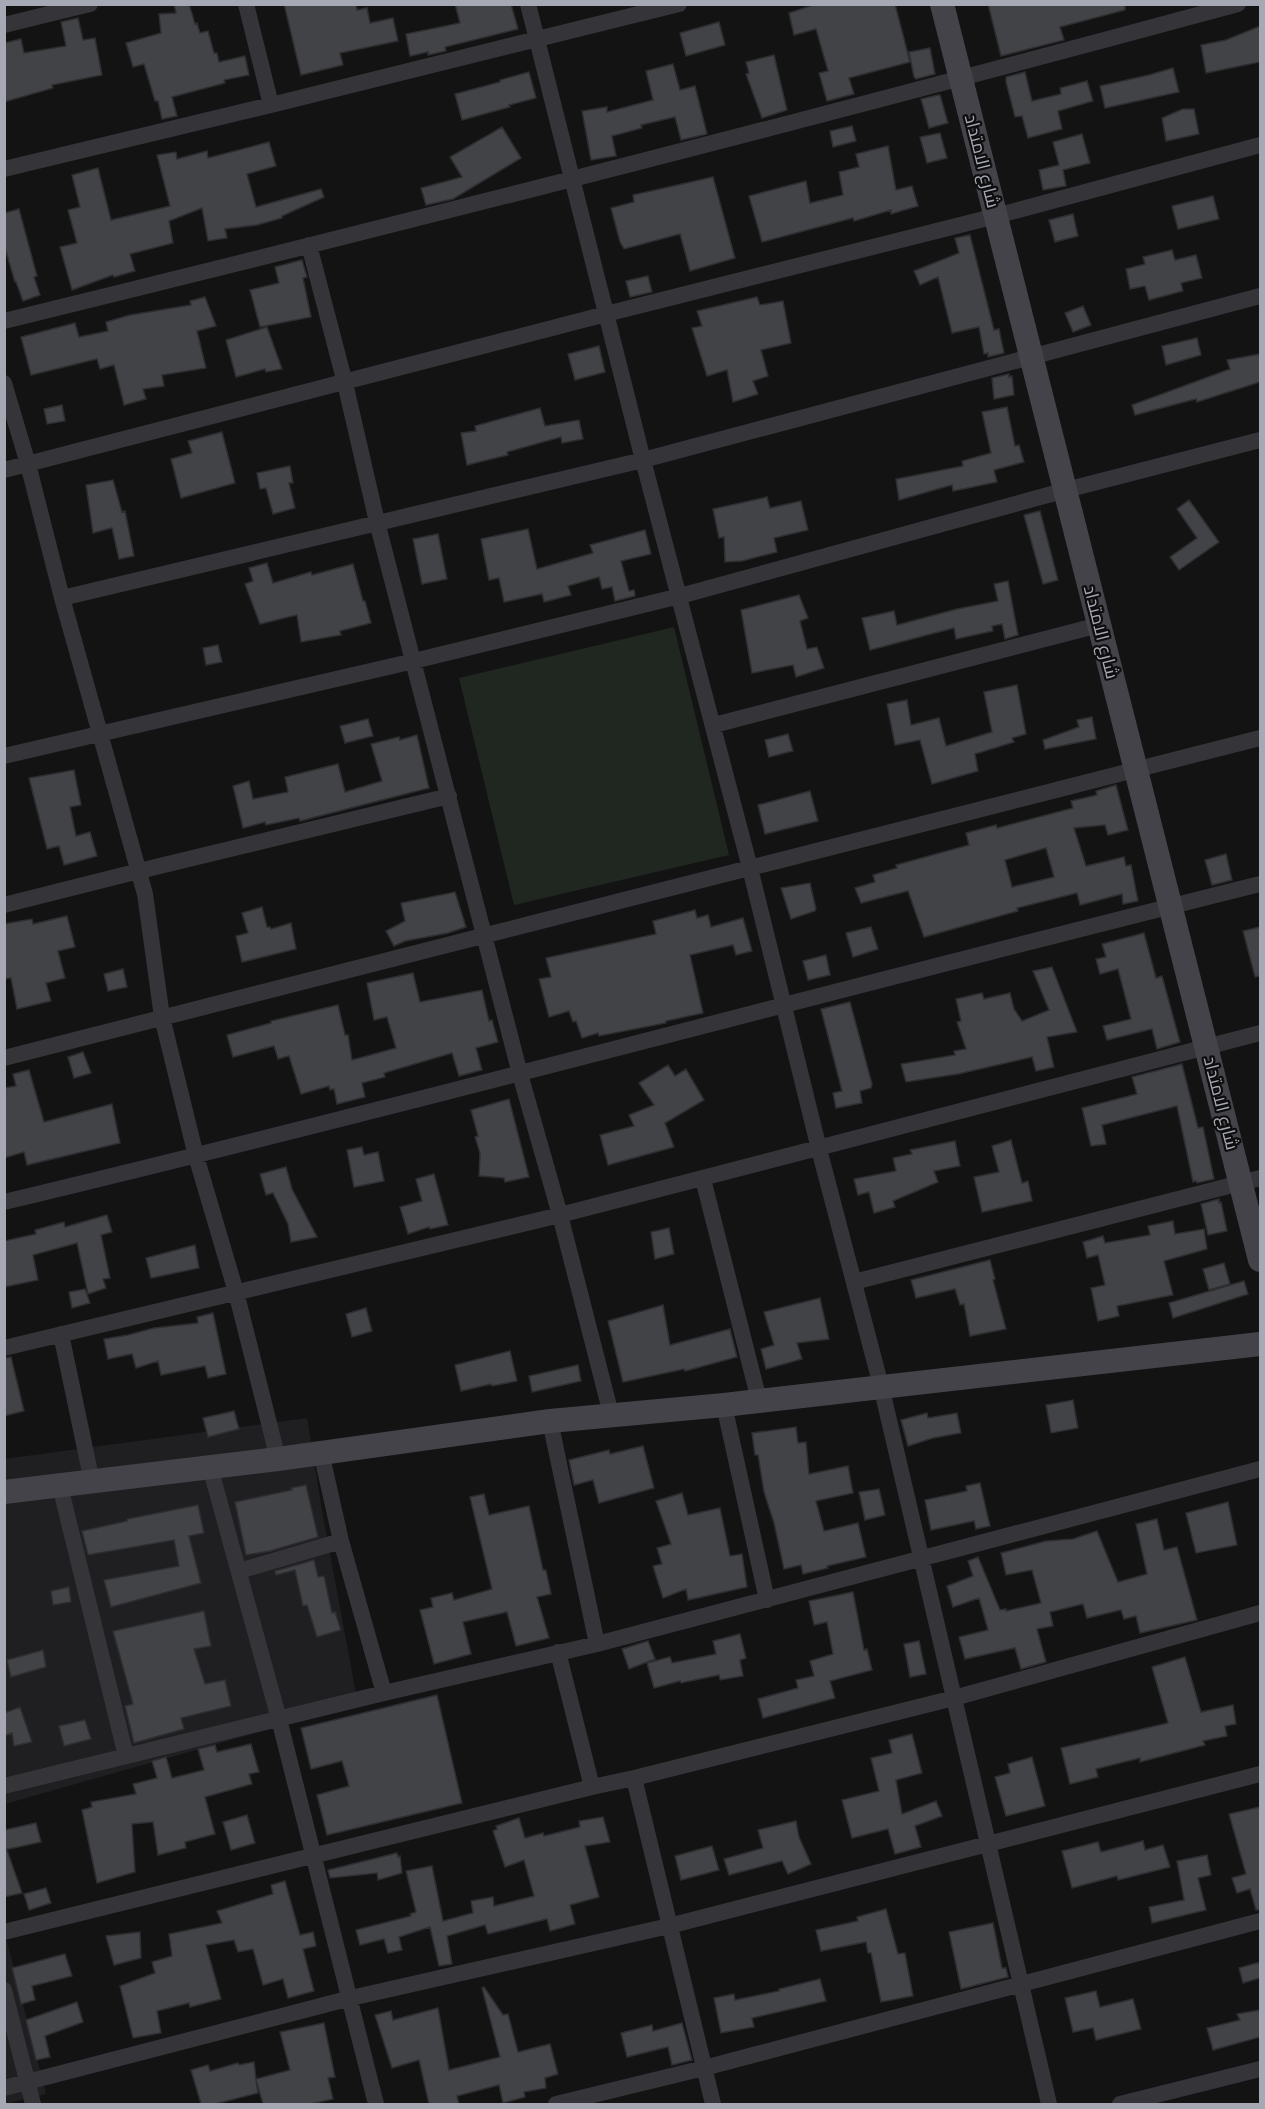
<svg xmlns="http://www.w3.org/2000/svg" width="1265" height="2109" font-family="'Open Sans',Cairo,sans-serif">
  <style>
    .built { fill: #1f1f21 }
    .green { fill: #202721 }
    .building { fill: #424347; stroke: #2e2d30; stroke-width: 1.5; fill-rule: evenodd }
    .lines { fill: none; stroke-linecap: round; stroke-linejoin: round }
    .street { stroke: #343439; stroke-width: 16 }
    .secondary { stroke: #434349; stroke-width: 24 }
    .labels { text-anchor: middle; stroke-width: 4.5; stroke-linejoin: round; paint-order: stroke }
    .street-label { font-size: 18px; fill: #a6a8b3; stroke: #0e0e0f }
  </style>
  <rect width="100%" height="100%" fill="#131314"/>
  <path class="built" d="M307,1418L323,1516L358,1704L5,1804L4,1459Z
    M4,1930L46,2094L5,2104H4Z"/>
  <path class="green" d="M674,627L729,855L514,905L459,678Z"/>
  <path class="building" d="M174,4H189L195,24L197,23L200,33L208,31L214,53H217L219,62L245,56L249,75L224,80L225,83L172,97L177,116L162,119L158,101H155L144,64L133,67L126,43L161,33L159,14L176,13Z
    M284,4H356L357,10L367,8L370,23L393,18L398,41L340,53L343,65L301,75Z
    M455,4H511L518,29L445,47L446,51L428,55V52L410,56L406,34L460,23Z
    M816,4H895L910,62L849,78L854,94L827,101L819,73L828,71L816,29L794,35L789,13Z
    M988,4H1125V10L1060,27L1064,40L1001,56Z
    M78,18L83,40L95,38L102,75L52,85L53,88L4,102V43L21,39L24,53L66,46L61,22Z
    M719,22L725,45L686,56L680,33Z
    M1260,26V62L1206,73L1201,45L1226,40Z
    M930,48L935,74L916,79L914,77L909,52Z
    M774,55L787,110L762,118L746,74L749,73L746,62Z
    M673,64L680,90L695,86L707,134L681,140L675,117L641,125L642,128L612,136L616,156L591,160L582,111L607,107V112L653,100L646,71Z
    M1173,68L1179,92L1105,108L1100,86L1149,75Z
    M529,72L536,98L509,105L510,107L462,120L455,94L500,82V80Z
    M1025,72L1032,101L1061,94L1060,88L1087,81L1093,101L1058,111L1062,129L1028,138L1022,116L1015,117L1006,82V77Z
    M938,95H940L948,123L929,128L921,99Z
    M1183,109H1194L1199,134L1166,141L1162,118Z
    M852,126L856,141L833,147L830,131Z
    M502,127L521,158L453,199L426,205L421,188L462,177L450,157Z
    M940,133L947,158L927,163L920,137Z
    M1082,134L1090,163L1063,170L1066,186L1043,190L1039,170L1059,165L1053,142Z
    M269,142L276,166L247,174L256,207L321,189L324,197L282,216V218L257,225L225,229L227,238L208,241L202,208L169,221L173,243L130,254L135,271L114,277L113,275L72,290L60,247L77,243L68,210L80,207L72,175L98,168L111,220L170,206L157,155L176,152L177,159L207,151L208,158Z
    M888,146L896,190L912,186L918,206L891,214V210L854,221L853,218L762,242L749,196L806,181L810,203L843,195L839,172L859,167L856,154Z
    M713,177L735,258L690,271L680,234L624,249L620,242L611,208L634,202L633,195Z
    M1213,196L1219,219L1178,229L1172,206Z
    M19,209L37,276L34,277L40,295L23,301L16,282H15L4,245V213Z
    M1073,214L1078,236L1055,242L1049,220Z
    M970,235L994,330L999,329L1004,353L988,357V353L984,354L979,327L952,333L938,277L920,285L914,271L959,253L955,238Z
    M1172,250L1175,260L1196,255L1202,278L1181,283L1183,291L1149,300L1145,286L1130,289L1126,269L1145,264L1143,257Z
    M302,260L307,277L303,278L311,317L260,327L250,290L279,283L275,267Z
    M648,276L652,292L630,297L626,281Z
    M205,297L216,326L197,331L206,368L162,375L164,386L143,389L146,399L124,405L114,365L100,369L97,359L31,375L21,337L75,323L79,337L108,331L106,322L130,315L191,305L190,301Z
    M757,297L760,305L783,301L791,343L761,350L768,376L753,381L758,394L733,402L727,370L707,376L692,328L702,326L697,311Z
    M1083,306L1091,325L1073,332L1065,313Z
    M267,327L282,369L266,372L265,369L236,377L226,340Z
    M1197,338L1201,355L1166,365L1162,346Z
    M599,346L605,372L575,380L568,354Z
    M1260,354V382L1197,402L1196,399L1135,415L1132,405L1230,369L1227,360Z
    M1009,374V377L1012,376L1014,395L994,399L992,378Z
    M62,405L65,421L47,424L44,409Z
    M1007,407L1015,446L1019,445L1024,462L994,470L997,482L953,491L952,485L899,500L896,479L963,466L962,461L991,453L982,412Z
    M540,408L545,426L579,420L583,439L562,443L561,437L507,452L508,455L467,465L461,433L476,431L475,426Z
    M222,432L235,483L181,498L171,459L192,453L188,441Z
    M290,466L293,483H289L295,508L273,514L266,488L260,489L257,473Z
    M113,480L122,512L125,511L134,556L119,559L112,528L93,533L86,485Z
    M767,497L770,508L801,501L808,530L774,538L777,552L742,561L725,562L724,537L719,538L713,509Z
    M1189,500L1219,542L1179,570L1170,557L1197,538L1177,509Z
    M1040,511L1058,580L1043,584L1024,515Z
    M528,529L537,569L593,553L590,545L645,530L651,554L621,561L629,591L634,590L635,596L615,601L612,587L602,589L599,577L568,586L571,595L544,602L542,594L504,602L499,578L489,580L481,539Z
    M438,534L447,579L422,584L413,539Z
    M267,563L273,583L311,572L312,575L353,564L363,601H365L371,623L340,631L341,635L301,642L297,615L260,624L245,584L253,581L249,568Z
    M1008,581L1018,635L1005,639L1002,624L992,626L993,631L956,639L954,628L870,650L862,618L894,611L897,625L957,609L998,601L994,584Z
    M799,595L808,618L800,621L807,649L817,647L824,668L796,677L793,665L752,673L741,610Z
    M218,645L222,662L206,665L203,648Z
    M1017,685L1026,734L1012,738L1014,742L975,754L978,771L932,784L920,740L895,745L887,704L907,700L911,725L939,718L946,746L992,732L984,692Z
    M1092,717L1096,739L1045,749L1043,740L1079,727L1077,720Z
    M368,719L373,736L345,743L340,726Z
    M788,734L793,751L769,757L765,740Z
    M417,735L429,788L300,821L299,818L266,825L265,822L243,828L233,786L249,781L253,799L288,792L285,777L338,764L345,792L382,781L371,744L399,737L400,740Z
    M74,770L81,805L70,807L76,836L90,832L97,856L64,865L59,846L47,849L29,778Z
    M1116,785L1128,830L1108,835L1105,825L1074,828L1086,866L1124,857L1126,866L1131,865L1138,901L1123,904L1122,894L1080,905L1077,893L1017,908L1018,911L924,937L908,891L861,903L855,888L875,882L873,875L897,868L896,865L969,845L966,833L996,825L997,828L1073,808L1071,801L1097,795L1096,791ZM1046,848L1054,877L1012,887L1005,860Z
    M810,791L818,821L765,834L758,805Z
    M1226,854L1232,880L1212,885L1205,860Z
    M810,883L816,909L815,911L791,919L781,888Z
    M455,892L466,927L448,933L405,941L394,946L386,931L405,921L401,903Z
    M262,907L267,927H270L271,929L291,923L296,949L242,962L236,936L248,933L242,913Z
    M695,910L697,918L708,915L711,927L743,918L752,951L736,955L733,945L690,955L703,1013L666,1021V1023L599,1036L598,1033L582,1038L576,1021L573,1022L569,1011L549,1017L539,979L551,977L546,958L656,934L653,921Z
    M67,916L75,947L58,951L65,978L46,983L51,1001L17,1009L11,978L4,979V924L32,919L33,924Z
    M871,927L878,949L853,957L846,933Z
    M1260,927V976L1255,977L1243,931Z
    M1144,933L1156,978L1162,976L1180,1042L1157,1049L1152,1029L1107,1040L1103,1026L1131,1019L1118,969L1100,974L1096,959L1106,957L1102,944Z
    M826,955L830,975L808,980L803,961Z
    M1052,967L1077,1032L1047,1037L1054,1067L1036,1071L1032,1057L958,1074L906,1082L901,1064L955,1055L954,1051L966,1049L957,1022L961,1021L956,999L982,993L984,999L1010,993L1014,1009L1022,1021L1049,1010L1033,971Z
    M123,969L127,987L108,991L104,974Z
    M413,973L420,1002L482,990L489,1021L492,1020L498,1042L476,1048L482,1070L459,1076L452,1053L384,1073L385,1077L362,1083L365,1097L337,1104L334,1089L330,1090L329,1086L301,1094L289,1056L278,1059L274,1046L233,1057L227,1035L271,1023V1021L338,1005L345,1035H348L352,1060L396,1048L387,1017L374,1020L367,983Z
    M850,1002L872,1084L871,1088L860,1091L862,1103L836,1108L833,1093L842,1091L821,1009Z
    M83,1052L91,1073L74,1078L68,1057Z
    M1182,1064L1198,1128L1203,1127L1214,1179L1197,1183L1196,1181L1193,1182L1177,1106L1102,1125L1106,1144L1091,1146L1082,1108L1137,1094L1132,1077Z
    M668,1065L675,1076L686,1069L704,1100L665,1123L674,1147L608,1165L600,1135L634,1126L629,1115L654,1105L639,1083Z
    M29,1070L44,1122L112,1104L120,1143L27,1165L24,1152L4,1158V1088L16,1086L13,1074Z
    M509,1099L529,1177L505,1182L504,1178L479,1176L480,1153L475,1137L478,1136L471,1110Z
    M1011,1140L1022,1183L1028,1181L1032,1201L982,1212L974,1177L999,1172L992,1146Z
    M955,1141L960,1166L934,1171L938,1182L893,1201L895,1207L874,1213L869,1192L858,1195L854,1179L896,1171L893,1158L912,1154L910,1150Z
    M362,1147L364,1155L378,1152L384,1181L354,1187L347,1150Z
    M286,1167L292,1189L317,1237L291,1242L288,1224L273,1193L266,1195L260,1174Z
    M434,1174L448,1225L430,1229L429,1227L408,1234L400,1207L422,1201L416,1179Z
    M1219,1199V1203L1221,1202L1227,1231L1208,1235L1201,1204Z
    M107,1215L112,1232L101,1235L110,1278L103,1279L106,1288L88,1294L77,1243L33,1255L38,1280L4,1287V1241L36,1234L35,1230L64,1222L65,1227Z
    M1173,1221L1175,1234L1204,1229L1207,1249L1164,1261L1173,1295L1117,1306L1119,1316L1098,1321L1091,1288L1105,1285L1098,1255L1087,1258L1083,1242L1103,1236L1105,1243L1150,1235L1148,1226Z
    M669,1228L674,1254L655,1259L651,1232Z
    M195,1245L199,1268L151,1278L146,1258Z
    M990,1260L995,1279L993,1280L1006,1329L970,1336L964,1304L960,1305L955,1289L916,1298L911,1280Z
    M1224,1263L1230,1284L1209,1290L1203,1269Z
    M1244,1281L1248,1294L1173,1318L1169,1303Z
    M85,1289L90,1303L72,1308L69,1292Z
    M820,1298L829,1339L797,1343L802,1359L766,1369L761,1349L774,1345L764,1312Z
    M663,1305L670,1345L730,1329L737,1357L685,1371L684,1369L623,1382L608,1321Z
    M366,1308L372,1331L352,1337L346,1314Z
    M213,1313L226,1374L208,1378L205,1366L161,1375L158,1361L136,1368L132,1354L108,1359L104,1339L128,1335L154,1328L198,1323L197,1317Z
    M510,1351L517,1381L492,1386L491,1384L461,1391L455,1365Z
    M11,1357L24,1411L4,1416V1358Z
    M578,1365L581,1381L532,1392L529,1376Z
    M1073,1400L1078,1428L1051,1433L1046,1405Z
    M234,1411L239,1429L208,1437L203,1418Z
    M927,1413L928,1418L957,1413L961,1433L933,1438L908,1446L901,1420Z
    M796,1427L798,1443L806,1442L809,1474L848,1466L853,1493L816,1501L824,1531L858,1523L866,1557L827,1566L828,1568L803,1574L801,1565L784,1569L774,1523L764,1492L758,1455H755L752,1433Z
    M643,1446L654,1488L599,1503L593,1480L574,1485L569,1460L609,1450L610,1454Z
    M980,1483L990,1526L976,1529L974,1521L931,1530L925,1500L967,1491L966,1486Z
    M306,1485L318,1537L270,1551L246,1555L235,1502L292,1490L291,1488Z
    M879,1489L885,1515L865,1520L859,1492Z
    M682,1493L688,1515L720,1508L730,1556L742,1554L747,1587L688,1600L686,1589L663,1598L653,1566L662,1564L657,1548L671,1544L656,1501Z
    M484,1494L489,1515L529,1506L543,1570H546L551,1594L537,1597L549,1638L516,1646L507,1612L463,1622L471,1654L434,1664L420,1610L433,1607L431,1598L452,1593L454,1600L492,1589L470,1497Z
    M1228,1502L1237,1545L1196,1553L1186,1513Z
    M198,1505L204,1533L189,1536L201,1583L111,1607L104,1580L179,1566L174,1540L88,1555L82,1531L127,1521V1519Z
    M1157,1519L1164,1550L1177,1547L1197,1620L1140,1633L1136,1616L1124,1619L1121,1610L1087,1618L1083,1604L1050,1612L1053,1626L1037,1629L1046,1662L1021,1669L1015,1648L965,1659L959,1637L988,1630L979,1598L953,1607L947,1586L973,1576L968,1561L978,1557L1000,1610L1006,1609V1611L1041,1603L1032,1570L1006,1575L1001,1553L1046,1541L1073,1539L1097,1531L1118,1582L1147,1574L1136,1524Z
    M314,1560L318,1577L324,1576L332,1613L335,1612L341,1630L317,1637L307,1605L303,1606L295,1570L276,1575L275,1571Z
    M69,1587L71,1602L53,1605L51,1591Z
    M853,1592L864,1650L867,1649L872,1670L830,1681L835,1698L763,1718L758,1699L798,1688L796,1680L814,1676L810,1661L833,1654L827,1622L814,1625L809,1601Z
    M204,1611L211,1646L194,1649L205,1684L225,1680L231,1706L181,1718L184,1729L134,1743L125,1706L133,1704L113,1631Z
    M740,1634L746,1658L740,1660L743,1676L720,1680L719,1675L681,1683L680,1681L654,1688L647,1663L670,1657L672,1663L716,1654L713,1641Z
    M648,1641L655,1659L629,1669L622,1649Z
    M919,1641L926,1674L910,1677L904,1644Z
    M43,1650L46,1667L11,1677L7,1660Z
    M1185,1657L1201,1712L1233,1705L1236,1724L1225,1726L1227,1736L1203,1741L1205,1745L1140,1762V1758L1096,1769L1098,1777L1070,1784L1061,1748L1168,1723L1152,1667Z
    M437,1695L462,1803L327,1835L317,1795L349,1786L342,1761L311,1769L301,1728Z
    M20,1707L32,1742L14,1746L12,1733L4,1736V1713Z
    M85,1720L91,1739L64,1746L59,1726Z
    M912,1734L922,1773L896,1780L902,1814L936,1801L942,1816L915,1826L921,1847L895,1854L888,1829L852,1838L842,1800L879,1791L871,1758L892,1753L889,1740Z
    M251,1744L259,1772L249,1774L252,1784L205,1797L215,1834L185,1842L186,1848L158,1855L153,1822L132,1824L135,1872L97,1883L82,1810L92,1807L91,1802L136,1794L133,1784L157,1778L152,1761L166,1757L172,1778L204,1770L198,1749L215,1745L217,1752Z
    M1032,1757L1045,1806L1006,1816L995,1777L1010,1773L1008,1764Z
    M1260,1807V1910H1256L1250,1889L1237,1893L1232,1878L1246,1874L1229,1814Z
    M247,1815L255,1843L231,1850L223,1822Z
    M603,1817L610,1842L585,1846L599,1897L570,1905L575,1924L550,1931L547,1919L488,1934L485,1925L447,1936L452,1964L439,1966L430,1927L399,1937L402,1950L388,1953L384,1939L360,1945L356,1930L411,1916L410,1914L416,1912L406,1871L432,1866L443,1921L473,1913L471,1901L493,1897L494,1906L534,1896L524,1860L505,1867L493,1831L497,1829L496,1826L519,1818L525,1838L543,1833L544,1836L580,1827L579,1821Z
    M796,1821L799,1837L811,1864L788,1874L782,1861L729,1875L724,1859L763,1848L758,1830Z
    M36,1823L41,1842L4,1850V1830Z
    M1143,1841L1145,1850L1163,1845L1170,1867L1118,1880L1117,1876L1072,1888L1062,1851L1098,1842L1101,1852Z
    M712,1846L719,1870L681,1880L675,1856Z
    M4,1850H7L22,1893L4,1897Z
    M397,1853L398,1857L400,1856L402,1873L378,1880L377,1873L330,1878L328,1870Z
    M1207,1855L1211,1875L1198,1878L1206,1910L1152,1923L1149,1907L1184,1900L1177,1861Z
    M285,1881L300,1935L313,1932L316,1946L303,1949L314,1991L288,1998L283,1979L263,1985L253,1949L238,1952L234,1940L206,1945L221,1999L190,2007L189,2003L157,2011L161,2033L133,2038L120,1986L155,1973L152,1962L172,1956L169,1934L222,1923L217,1911L273,1894L271,1885Z
    M46,1888L51,1903L29,1910L24,1894Z
    M886,1909L898,1954L905,1953L913,1996L881,2002L871,1953H868L866,1942L821,1951L816,1930L858,1921L857,1917Z
    M993,1923L1002,1968H1006L1008,1977L961,1989L949,1932Z
    M140,1932L141,1958L114,1965L106,1936Z
    M65,1954L72,1976L32,1986L35,2000L21,2004L12,1968Z
    M1260,1962V1978L1243,1983L1239,1968Z
    M820,1979L826,2001L752,2018L754,2027L721,2033L714,1998L734,1994L735,2000L779,1991V1989Z
    M484,1987L503,2015L508,2014L518,2052L550,2044L558,2074L545,2078L546,2088L524,2092L525,2097L503,2103L499,2085L457,2096L459,2104H429L419,2060L392,2068L375,2015L391,2011L393,2020L438,2008L449,2070L500,2057L482,1988Z
    M1096,1991L1100,2007L1133,1999L1141,2029L1096,2040L1093,2028L1073,2032L1065,1998Z
    M77,2002L83,2022L45,2036L50,2057L36,2060L26,2020Z
    M1260,2010V2037L1213,2050L1207,2028L1240,2020L1237,2014Z
    M324,2023L335,2077L328,2078L333,2099L311,2104H263L256,2080L258,2093L215,2104H201L191,2070L208,2065L210,2071L238,2063L239,2065L254,2062L256,2079L290,2070L280,2032Z
    M682,2023L692,2060L672,2065L668,2047L627,2057L621,2033L652,2025L653,2031Z"/>
  <g class="lines">
    <path class="street" d="M528,4L643,460L750,868L819,1149L881,1386L1049,2104
      M4,25L90,4
      M271,105L679,4
      M4,169L271,105L246,4
      M309,245L345,383L377,522L520,1074L560,1215L611,1414
      M4,321C417,220 828,115 1238,4
      M4,383L28,464L62,598L145,894L162,1017L196,1156L236,1292L278,1459
      M4,470L606,314L996,216L1260,145
      M62,598L643,460L1260,296
      M714,725L1099,625
      M4,756L414,661L680,596L1066,490L1260,440
      M4,905L139,871L449,796
      M4,1058L1260,738
      M703,1179L759,1400
      M4,1202C425,1101 841,988 1260,884
      M854,1282L1260,1178
      M61,1334L92,1482
      M4,1348L560,1215L1260,1033
      M724,1405L767,1600
      M550,1421L597,1644
      M321,1452L341,1541
      M210,1467L279,1719L376,2104
      M60,1486L126,1756
      M239,1571L341,1541L384,1693
      M558,1652L592,1787L634,1778L713,2104
      M634,1778L954,1698L1260,1613
      M4,1786L384,1693L597,1644L1260,1469
      M4,1932L592,1787
      M4,1990L33,2104
      M4,2088L351,1998L669,1926L1260,1774
      M556,2104L704,2068L1260,1921
      M1120,2104L1260,2069"/>
    <path class="secondary" d="M942,4L1260,1260
      M4,1492L278,1459L550,1421L724,1405L1260,1344"/>
  </g>
  <g class="labels">
    <g class="street-label">
      <text transform="translate(982 161) rotate(76)" y="6">شارع الامتداد</text>
      <text transform="translate(1101 632) rotate(76)" y="6">شارع الامتداد</text>
      <text transform="translate(1221 1103) rotate(76)" y="6">شارع الامتداد</text>
    </g>
  </g>
  <rect width="1265" height="2109" fill="none" stroke="#a6a8b3" stroke-width="12"/>
</svg>
